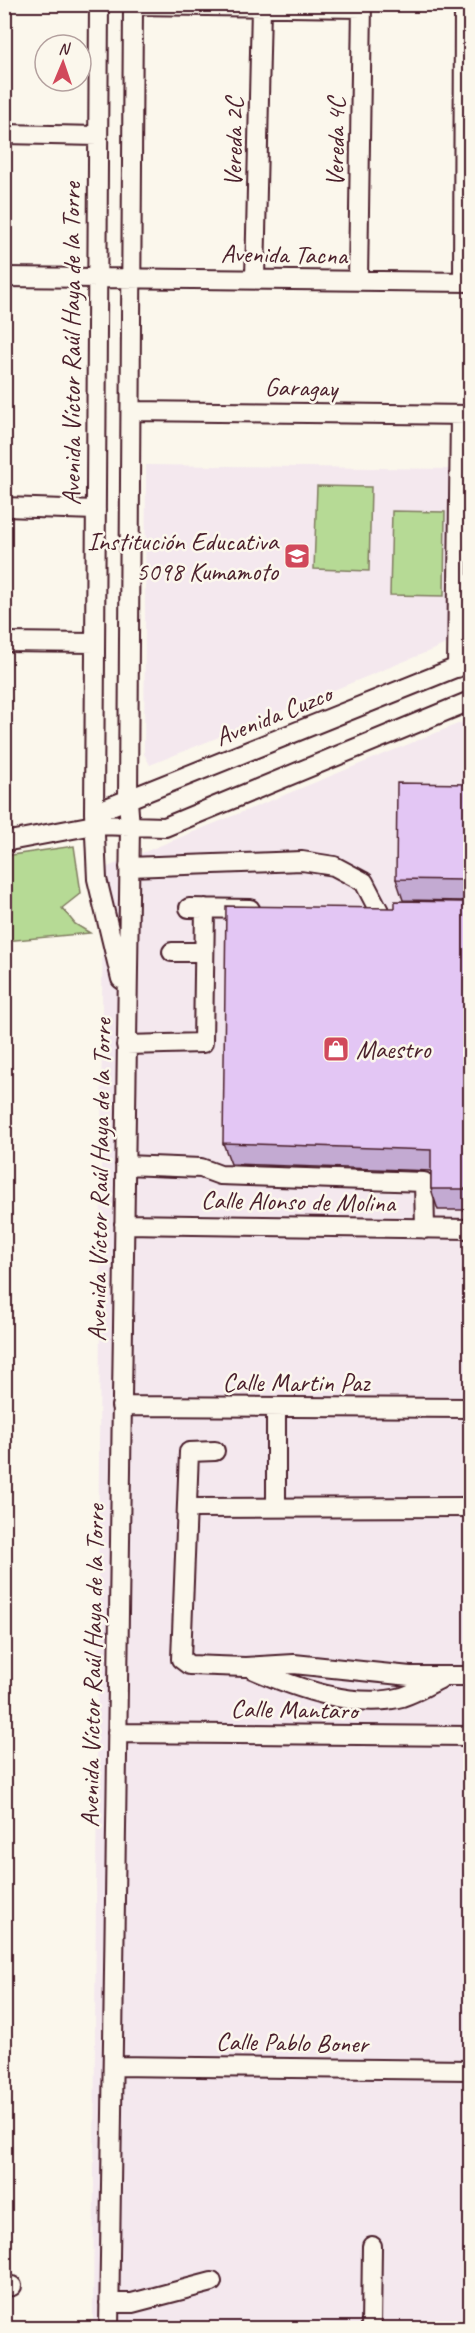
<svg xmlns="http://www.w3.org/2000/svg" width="475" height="2333" font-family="Caveat,sans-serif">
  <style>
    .built { fill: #f4e8ee }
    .green { fill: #b6da95; stroke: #807c60; stroke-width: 1.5 }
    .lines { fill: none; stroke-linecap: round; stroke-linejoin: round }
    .minor-casing { stroke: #4a1f2b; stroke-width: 22 }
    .minor { stroke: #fbf7ec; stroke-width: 18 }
    .wall { fill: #c3aad2; stroke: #4a1f2b; stroke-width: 1.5 }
    .building { fill: #e3c6f4; stroke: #4a1f2b; stroke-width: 1.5 }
    .labels { text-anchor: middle; stroke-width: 5; stroke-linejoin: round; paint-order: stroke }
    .street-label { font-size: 26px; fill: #4a1f2b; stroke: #fbf7ec }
    .poi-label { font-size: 26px; fill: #4a1f2b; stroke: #fbf7ec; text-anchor: end }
  </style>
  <rect width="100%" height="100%" fill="#fbf7ec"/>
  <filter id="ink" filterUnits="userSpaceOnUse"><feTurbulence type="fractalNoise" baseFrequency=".0167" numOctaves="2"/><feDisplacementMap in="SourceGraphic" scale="12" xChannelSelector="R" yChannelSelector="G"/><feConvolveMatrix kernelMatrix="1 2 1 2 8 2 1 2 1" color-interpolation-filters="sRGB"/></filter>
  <g filter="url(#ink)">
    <path class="built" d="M146,465L449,469V643L150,765L144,754Z
      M470,719V2328H93L103,869Z"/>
    <path class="green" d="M317,486L371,487L369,571L314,569Z
      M392,511L445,512L444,596L390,595Z
      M74,846L81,893L62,908L75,924L90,933L5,941V856Z"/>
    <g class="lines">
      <defs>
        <path id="minor" d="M99,4L94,813L97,879L121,979
          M133,5L362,8
          M4,134L98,136
          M4,277L470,282
          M255,279L261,7
          M358,280L362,4
          M463,282L464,4
          M131,411L470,415
          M4,507L96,510
          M4,642L95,643
          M457,668L460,415
          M94,813L470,662
          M4,842L94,825L165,827L470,701
          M129,867L302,861L334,866L364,882L379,911
          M189,908L250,909
          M172,952H204
          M126,1045L203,1043L205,908
          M125,1165L201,1168L220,1175L424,1182L425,1229
          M124,1224L470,1229
          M121,1406L470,1408
          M276,1407V1507
          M215,1451L189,1452L181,1659L189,1665L245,1667L294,1664L410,1676H470
          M188,1508L470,1507
          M252,1669C294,1687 355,1710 402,1697C415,1693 428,1685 440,1679
          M117,1733L470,1736
          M113,2066L470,2070
          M4,2287L12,2286
          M109,2303H132L212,2282
          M109,2328L130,826L128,801L133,4
          M371,2328L372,2246"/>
      </defs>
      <use href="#minor" class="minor-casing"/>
      <use href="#minor" class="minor"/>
    </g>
    <path class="wall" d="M471,784V1210H438L431,1189V1171L231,1164L223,1143L395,908L462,902L465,901L403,900L396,879Z"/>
    <path class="building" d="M397,783L471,784V885L463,880L396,879Z
      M471,897V1189H431V1150L223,1143L226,906L395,908V901L462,902Z"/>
  </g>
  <defs>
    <symbol id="school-square" viewBox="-11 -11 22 22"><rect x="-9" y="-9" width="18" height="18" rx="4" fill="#d1495b" stroke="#fbf7ec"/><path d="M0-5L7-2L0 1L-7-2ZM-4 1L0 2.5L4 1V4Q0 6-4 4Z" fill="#fff"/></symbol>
    <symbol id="shop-square" viewBox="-11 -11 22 22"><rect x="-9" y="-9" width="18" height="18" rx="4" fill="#d1495b" stroke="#fbf7ec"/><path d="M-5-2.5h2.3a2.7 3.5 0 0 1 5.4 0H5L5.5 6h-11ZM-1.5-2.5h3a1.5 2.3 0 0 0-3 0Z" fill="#fff"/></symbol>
  </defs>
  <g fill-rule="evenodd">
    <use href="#school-square" x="282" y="541" width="30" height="30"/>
    <use href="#shop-square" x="321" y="1034" width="30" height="30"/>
  </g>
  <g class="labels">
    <g class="street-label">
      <text transform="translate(233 142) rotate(-89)" y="9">Vereda 2C</text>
      <text transform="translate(335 142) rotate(-89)" y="9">Vereda 4C</text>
      <text transform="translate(284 254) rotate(1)" y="9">Avenida Tacna</text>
      <text transform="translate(71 344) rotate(-90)" y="9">Avenida Víctor Raúl Haya de la Torre</text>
      <text transform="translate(301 387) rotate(1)" y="9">Garagay</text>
      <text transform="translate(273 715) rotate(-22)" y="9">Avenida Cuzco</text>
      <text transform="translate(99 1180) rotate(-89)" y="9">Avenida Víctor Raúl Haya de la Torre</text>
      <text transform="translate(298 1201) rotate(1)" y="9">Calle Alonso de Molina</text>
      <text x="296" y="1391">Calle Martin Paz</text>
      <text transform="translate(92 1666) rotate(-89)" y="9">Avenida Víctor Raúl Haya de la Torre</text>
      <text transform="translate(294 1709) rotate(1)" y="9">Calle Mantaro</text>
      <text transform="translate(292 2042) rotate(1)" y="9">Calle Pablo Boner</text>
    </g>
    <g class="poi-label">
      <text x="278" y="550">Institución Educativa<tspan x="278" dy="30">5098 Kumamoto</tspan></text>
      <text x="356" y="1058" text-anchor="start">Maestro</text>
    </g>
  </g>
  <rect width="475" height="2333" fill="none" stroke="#fbf7ec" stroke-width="24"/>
  <rect x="12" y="12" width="451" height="2309" fill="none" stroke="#4a1f2b" stroke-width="2" filter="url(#ink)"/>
  <g transform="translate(63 63) rotate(2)"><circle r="28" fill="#fbf7ec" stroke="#b4a19f" stroke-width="1.5"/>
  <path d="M0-4.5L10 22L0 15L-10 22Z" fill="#d1495b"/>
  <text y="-9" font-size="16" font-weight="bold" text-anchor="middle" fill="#4a1f2b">N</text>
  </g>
</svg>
